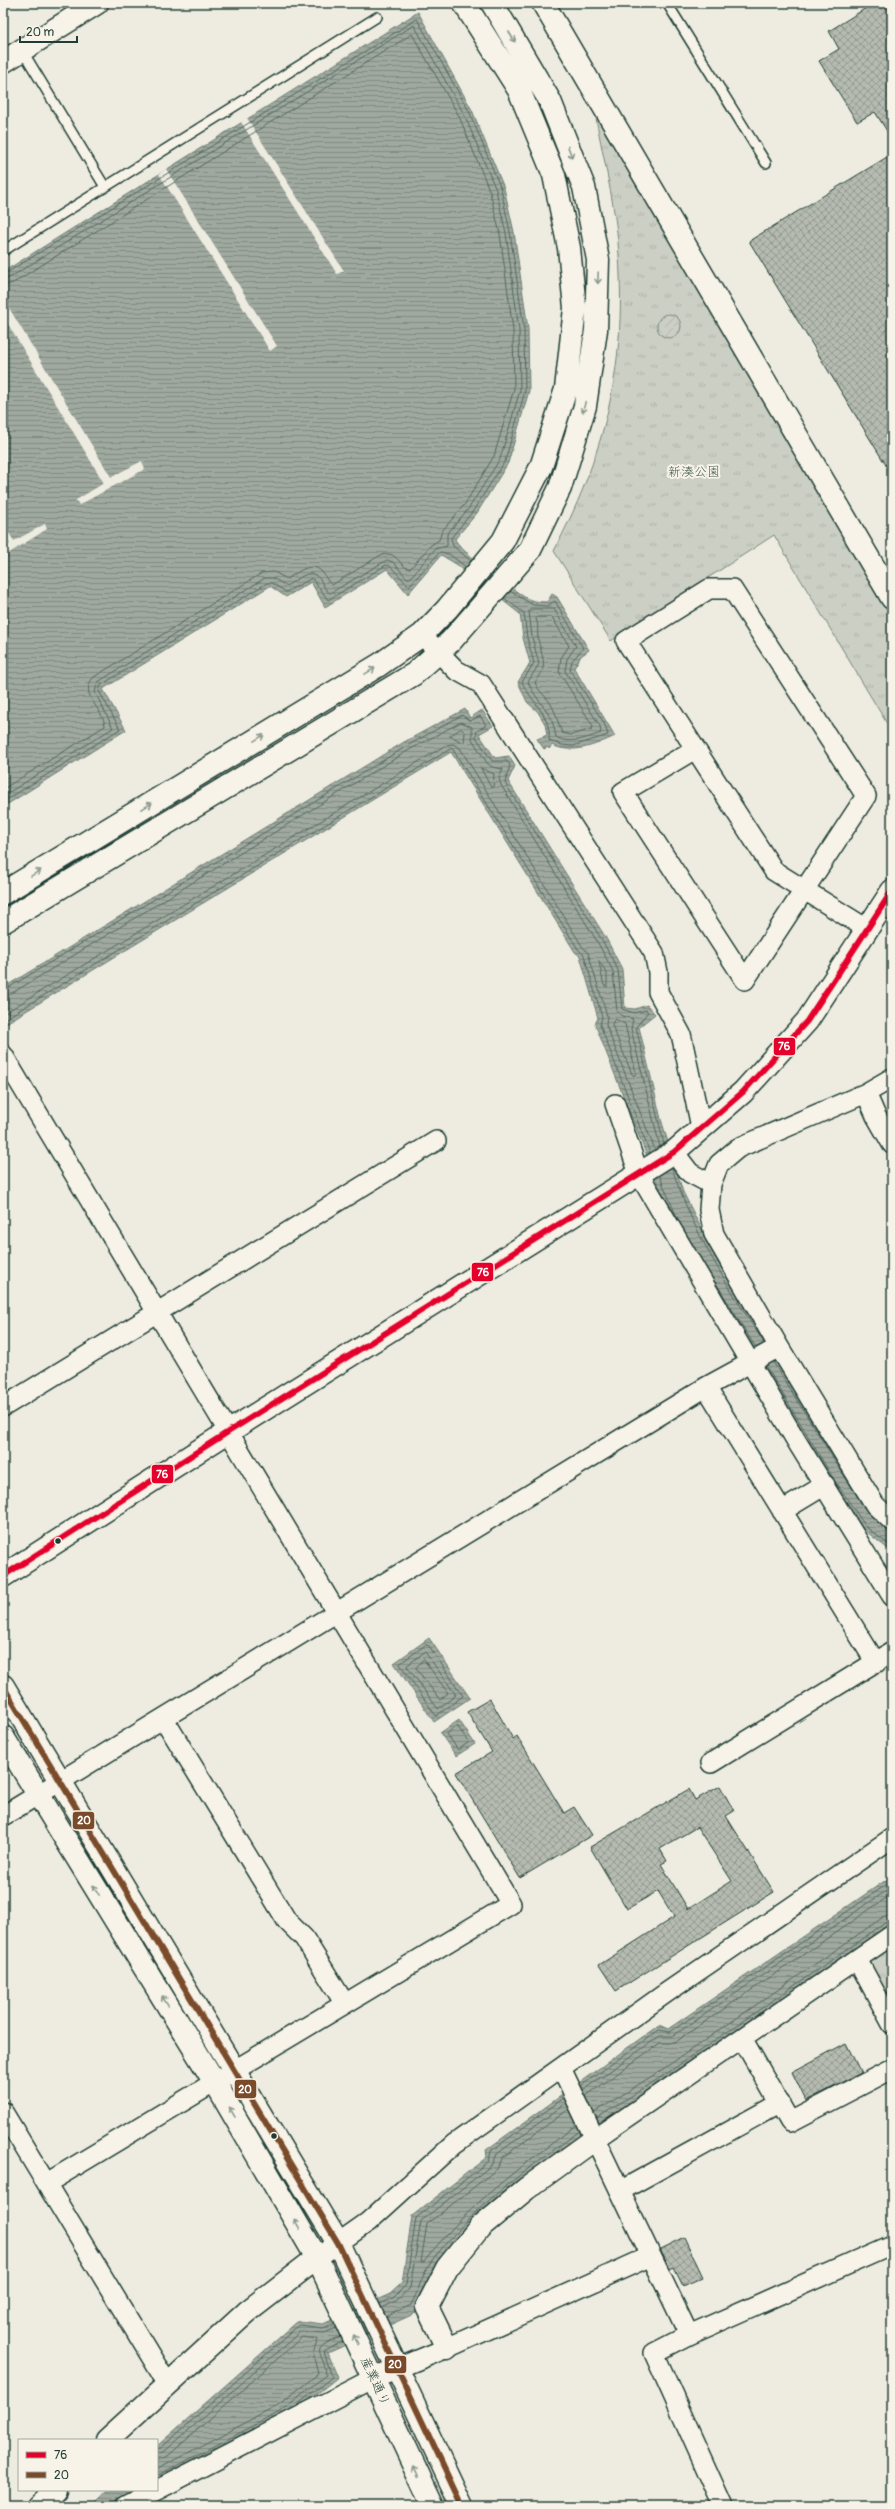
<svg xmlns="http://www.w3.org/2000/svg" width="895" height="2509" font-family="Pangolin,'Klee One',sans-serif">
  <style>
    .park { fill: url(#park-tufts); stroke: #76867c }
    .garden { fill: url(#garden-furrows); stroke: #76867c }
    .water { fill: url(#water-rules); stroke: #6c7e74 }
    .pier { fill: #eeece1 }
    .lines { fill: none; stroke-linecap: round; stroke-linejoin: round }
    .shore { stroke: #52685f; stroke-width: 1 }
    .building { fill: url(#building-cross-hatch); stroke: #1f3d34; fill-rule: evenodd }
    .lane-casing { stroke: #1f3d34; stroke-width: 12 }
    .street-casing { stroke: #1f3d34; stroke-width: 22 }
    .secondary-casing { stroke: #1f3d34; stroke-width: 25 }
    .lane { stroke: #f7f3e8; stroke-width: 9 }
    .street { stroke: #f7f3e8; stroke-width: 19 }
    .secondary { stroke: #f7f3e8; stroke-width: 22 }
    .bus-1-casing { stroke: #f7f3e8; stroke-width: 9 }
    .bus-2-casing { stroke: #f7f3e8; stroke-width: 9 }
    .bus-1 { stroke: #e4002b; stroke-width: 6 }
    .bus-2 { stroke: #7a4b2a; stroke-width: 6 }
    .oneway { stroke: #8b988e }
    .bus-dot { fill: #1f3d34; stroke: #f7f3e8; stroke-width: 1.5 }
    .labels { text-anchor: middle; stroke-width: 4; stroke-linejoin: round; paint-order: stroke }
    .park-label { font-size: 13px; fill: #425a51; stroke: #f7f3e8 }
    .street-label { font-size: 13px; fill: #1f3d34; stroke: #f7f3e8 }
    .line-badge { stroke: #f7f3e8; stroke-width: 1.5 }
    .badge-label { font-size: 11px; text-anchor: middle; font-weight: bold; fill: #fff }
  </style>
  <defs>
    <pattern id="park-tufts" width="24" height="20" patternUnits="userSpaceOnUse"><rect width="24" height="20" fill="#cccfc4"/><path d="M3 7l-1-3M5 7V3M7 7l1-3M15 17l-1-3M17 17v-4M19 17l1-3" fill="none" stroke="#afb3a9"/></pattern>
    <pattern id="garden-furrows" width="10" height="10" patternUnits="userSpaceOnUse"><rect width="10" height="10" fill="#cccfc4"/><path d="M-1 1l2-2M0 10L10 0M9 11l2-2" fill="none" stroke="#afb3a9"/></pattern>
    <pattern id="water-rules" width="6" height="5" patternUnits="userSpaceOnUse"><rect width="6" height="5" fill="#9fa99f"/><path d="M0 2.5h6" fill="none" stroke="#818b82"/></pattern>
    <pattern id="building-cross-hatch" width="8" height="8" patternUnits="userSpaceOnUse"><rect width="8" height="8" fill="#b5bbb0"/><path d="M0 0l8 8M0 8l8-8" fill="none" stroke="#939990"/></pattern>
  </defs>
  <rect width="100%" height="100%" fill="#eeece1"/>
  <filter id="ink" filterUnits="userSpaceOnUse"><feTurbulence type="fractalNoise" baseFrequency=".025" numOctaves="2"/><feDisplacementMap in="SourceGraphic" scale="8" xChannelSelector="R" yChannelSelector="G"/><feConvolveMatrix kernelMatrix="1 2 1 2 8 2 1 2 1" color-interpolation-filters="sRGB"/></filter>
  <g filter="url(#ink)">
    <path class="park" d="M595,113L892,614V732L774,535L611,641L554,551C610,443 629,353 617,232C612,192 602,152 595,113Z
      M892,1943V2008L869,1966L871,1958Z"/>
    <path class="garden" d="M657 326a12 12 0 1 1 24 0a12 12 0 1 1-24 0Z"/>
    <path class="water" d="M418,12L472,110L504,188L514,232L528,329L529,391L508,463L477,513L455,539C458,549 515,591 526,598C532,601 540,602 547,602L552,594L557,597L589,650L581,656L574,668L615,736C596,745 572,755 552,745L549,749L548,747L544,749L537,739L547,735L545,724L538,712L527,702L518,682L530,663L523,638L520,614L456,564L441,555L408,594L387,569L325,607L311,582L286,597L270,586L103,689L126,730L3,807V272Z
      M465,709L470,718L482,710L493,726L479,734L495,758L509,756L515,766L508,781L606,938L622,969L625,1008L635,1009L647,1005L655,1014L639,1027L661,1119L683,1192L717,1260L876,1519L892,1533V1552L863,1529L831,1484L665,1202L595,1024L598,1018L580,956L575,952L451,752L3,1025V988L404,742Z
      M429,1638L470,1698L434,1722L394,1663Z
      M459,1720L475,1744L456,1756L440,1733Z
      M892,1876V1929L484,2215L416,2313L328,2353L338,2377L283,2421L157,2486V2446L298,2321L323,2324L390,2294L402,2283L412,2216L487,2157L486,2150L659,2025L668,2029Z
      M107,2490H150L119,2506H89Z"/>
    <path class="pier" d="M247,118L344,271L337,274L241,122Z
      M166,169L277,346L270,351L159,174Z
      M3,298L111,477L142,461L145,469L79,505L76,500L104,483L3,316Z
      M3,524L14,541L45,524L47,529L3,557V548L10,544L3,534Z"/>
    <g class="lines">
      <path class="shore" d="M3,275L417,19L469,111L501,189L510,232L524,329L525,391L505,461L473,511L451,538L453,546L471,561
        M3,280L9,278L414,25L464,114L496,190L506,233L519,330L520,390L500,459L469,508L447,534V546L435,549L410,578H407L393,562L387,560L330,593C326,591 323,585 321,581C311,565 298,580 286,586L273,578H265L98,682L95,692L113,728L3,796
        M3,286L13,283L412,34L459,116L490,192L500,234L513,330L514,389L494,456L465,504L442,531L439,540L431,545L410,569C398,567 398,548 379,556L332,585C327,582 326,576 322,572C311,560 297,573 287,579L274,572L262,573L94,677C77,694 104,709 105,726L3,789
        M504,598L524,613L527,638L534,663L522,682C532,703 552,716 549,741L562,745L573,746L608,735L604,723L570,670L572,661L583,648L555,601L547,606L533,605L510,591
        M531,609H554L576,646L567,659L565,671L600,726L601,733C587,738 569,745 556,737C553,711 537,703 528,682L539,664L532,637L529,611Z
        M538,617H552L569,646L561,658L559,672L593,726L592,729L571,735L562,733C558,724 557,715 552,706C547,696 538,692 535,682C550,666 541,656 538,638C537,631 539,625 536,619Z
        M461,729L465,732L464,743L450,736Z
        M481,768L494,774L493,788L491,787Z
        M3,802L120,729L99,691L101,685L267,583H272L286,592L312,578L328,600L386,565L390,566L409,586L440,552L449,554L466,567
        M599,961L607,973V987L604,985Z
        M3,991L407,746L462,715L470,721L480,716L486,725L477,731L476,737L492,761H507L510,765L505,783L602,940L618,970L622,1009L634,1013L646,1010L648,1012L636,1027L664,1144
        M3,996L9,995L409,750L461,722L472,727V739L487,763L492,767L503,769L499,779L501,785L598,943L613,971L617,1012L622,1016L633,1019L631,1029L660,1147
        M3,1014L446,745L453,744L460,748L582,946L588,953L607,1016L606,1025L655,1150
        M615,1019L625,1024L636,1073L634,1076L632,1074L612,1025Z
        M3,1020L452,748L578,949L584,955L602,1017L600,1025L650,1153
        M672,1168C692,1232 729,1287 764,1343
        M659,1175L679,1222
        M716,1283L756,1348
        M773,1362L862,1504
        M766,1366L833,1478
        M835,1481L866,1527L892,1547
        M426,1645L429,1646L463,1696L436,1716L400,1664Z
        M425,1652L456,1695L438,1709L407,1666Z
        M424,1660L448,1693L440,1700L416,1668Z
        M457,1726L469,1742L458,1750L447,1734Z
        M581,2086L659,2030L670,2032L892,1881
        M583,2090L660,2036H673L892,1887
        M586,2096L660,2043H670L677,2041L892,1894
        M569,2109L503,2157L497,2169L427,2224L421,2262H424C467,2205 520,2167 577,2125
        M594,2113L666,2067L882,1918L892,1915
        M597,2118L669,2072L885,1923L892,1921
        M380,2304L393,2298L406,2285L416,2218L489,2161L491,2151L564,2098
        M382,2308L396,2301L410,2288L421,2221L493,2164L497,2154L566,2103
        M386,2317L411,2305C418,2292 422,2275 430,2264C469,2209 526,2170 580,2131
        M292,2409L332,2377L324,2352L343,2341
        M157,2449L161,2448L299,2325L323,2328L334,2324
        M157,2454L165,2451L301,2331L324,2333L337,2328
        M157,2460L168,2456L302,2337L318,2339L313,2354L318,2374L274,2408L157,2469
        M157,2476L278,2413L326,2375C325,2350 305,2353 341,2337"/>
    </g>
    <path class="building" d="M874,3H892V139L875,112L857,122L819,61L839,49L829,31Z
      M892,154V475L749,241Z
      M490,1699L513,1739L517,1736L564,1813L574,1807L592,1835L520,1878L456,1773L492,1752L467,1712Z
      M720,1786L734,1811L726,1816L774,1892L616,1991L599,1965L674,1917L658,1891L627,1909L590,1847L689,1789L695,1800ZM697,1827L732,1881L688,1909L661,1864L667,1861L660,1849Z
      M846,2043L861,2073L806,2101L792,2072Z
      M684,2237L703,2277L683,2286L674,2268L670,2270L660,2249Z"/>
    <g class="lines">
      <defs>
        <path id="lane" d="M667,3L766,163
          M22,50L105,187
          M3,251L377,17"/>
        <path id="street" d="M422,635L456,670L481,684L654,953L658,972V992L681,1034L701,1127
          M695,749L623,792L745,980L866,796L732,589H709L626,641L774,871L867,929
          M3,1055L511,1904L47,2183
          M866,1093L876,1116L892,1144
          M615,1104L639,1174L797,1442L892,1596
          M674,1152L690,1173L711,1184L719,1164L738,1148L866,1093L892,1078
          M711,1184L709,1210L714,1234L779,1347L875,1505L892,1521
          M706,1387L876,1663
          M3,1407L436,1141
          M782,1511L825,1485
          M164,1719L287,1921L304,1938L345,2004
          M711,1763L892,1652
          M3,1816L706,1387L779,1347
          M857,1959L892,2024
          M742,2038L790,2122L892,2069
          M561,2068L689,2335L892,2245
          M3,2112L167,2383
          M595,2139L892,1935
          M620,2191L780,2103
          M317,2258L368,2222L454,2144L666,1993L892,1838
          M689,2335L654,2353L723,2506
          M126,2506L374,2378L447,2348L651,2256"/>
        <path id="secondary" d="M543,3L892,598
          M3,62L97,3
          M3,893L379,665L422,635L447,609L503,541L541,467L566,389L575,308L569,248L554,175L519,90L464,3
          M3,922L414,674L451,641L530,550L560,488L585,406L596,330L598,260L584,187L550,101L492,3
          M3,1576L228,1432L674,1152L743,1092L807,1021L892,891
          M3,1686L338,2243L462,2506
          M3,1737L214,2081L317,2258L433,2506
          M447,2348L427,2307L447,2268L480,2227L526,2189L595,2139
          M107,2440L247,2312L317,2258
          M38,2506L55,2490"/>
      </defs>
      <use href="#lane" class="lane-casing"/>
      <use href="#street" class="street-casing"/>
      <use href="#secondary" class="secondary-casing"/>
      <use href="#lane" class="lane"/>
      <use href="#street" class="street"/>
      <use href="#secondary" class="secondary"/>
      <defs>
        <path id="bus-1" d="M3,1576L228,1432L674,1152L743,1092L807,1021L892,891"/>
        <path id="bus-2" d="M3,1686L338,2243L462,2506"/>
      </defs>
      <use href="#bus-1" class="bus-1-casing"/>
      <use href="#bus-2" class="bus-2-casing"/>
      <use href="#bus-1" class="bus-1"/>
      <use href="#bus-2" class="bus-2"/>
    </g>
    <defs><path id="oneway-shaft" d="M-6 0H5M1.5-3L5.5 0L1.5 3" fill="none" stroke-width="1.6" stroke-linecap="round" stroke-linejoin="round"/></defs>
    <g class="oneway">
      <use href="#oneway-shaft" transform="translate(512 37) rotate(59)"/>
      <use href="#oneway-shaft" transform="translate(570 152) rotate(69)"/>
      <use href="#oneway-shaft" transform="translate(598 278) rotate(92)"/>
      <use href="#oneway-shaft" transform="translate(584 407) rotate(104)"/>
      <use href="#oneway-shaft" transform="translate(370 671) rotate(-31)"/>
      <use href="#oneway-shaft" transform="translate(259 738) rotate(-31)"/>
      <use href="#oneway-shaft" transform="translate(147 806) rotate(-31)"/>
      <use href="#oneway-shaft" transform="translate(36 873) rotate(-31)"/>
      <use href="#oneway-shaft" transform="translate(96 1890) rotate(-122)"/>
      <use href="#oneway-shaft" transform="translate(165 2001) rotate(-122)"/>
      <use href="#oneway-shaft" transform="translate(232 2112) rotate(-120)"/>
      <use href="#oneway-shaft" transform="translate(297 2224) rotate(-120)"/>
      <use href="#oneway-shaft" transform="translate(356 2340) rotate(-115)"/>
      <use href="#oneway-shaft" transform="translate(416 2471) rotate(-114)"/>
    </g>
  </g>
  <g class="bus-dot">
    <circle cx="58" cy="1541" r="3.5"/>
    <circle cx="274" cy="2136" r="3.5"/>
  </g>
  <g class="labels">
    <g class="park-label">
      <text x="694" y="476">新湊公園</text>
    </g>
    <g class="street-label">
      <text transform="translate(376 2381) rotate(65)" y="5">産業通り</text>
    </g>
  </g>
  <g class="line-badge">
    <rect x="773" y="1037" width="23" height="19" rx="4" fill="#e4002b"/>
    <rect x="471" y="1262" width="23" height="20" rx="4" fill="#e4002b"/>
    <rect x="151" y="1464" width="23" height="20" rx="4" fill="#e4002b"/>
    <rect x="72" y="1811" width="23" height="19" rx="4" fill="#7a4b2a"/>
    <rect x="234" y="2079" width="23" height="20" rx="4" fill="#7a4b2a"/>
    <rect x="384" y="2355" width="23" height="19" rx="4" fill="#7a4b2a"/>
  </g>
  <g class="badge-label">
    <text x="784" y="1050">76</text>
    <text x="483" y="1276">76</text>
    <text x="162" y="1478">76</text>
    <text x="84" y="1824">20</text>
    <text x="245" y="2093">20</text>
    <text x="395" y="2368">20</text>
  </g>
  <rect width="895" height="2509" fill="none" stroke="#f7f3e8" stroke-width="16"/>
  <rect x="8" y="8" width="879" height="2493" fill="none" stroke="#1f3d34" stroke-width="1.5" filter="url(#ink)"/>
  <rect x="18" y="2439" width="140" height="52" fill="#f7f3e8" stroke="#a1aaa0"/>
  <rect x="26" y="2452" width="20" height="6" fill="#e4002b" stroke="#a1aaa0"/>
  <text x="54" y="2459" font-size="12" fill="#1f3d34">76</text>
  <rect x="26" y="2472" width="20" height="6" fill="#7a4b2a" stroke="#a1aaa0"/>
  <text x="54" y="2479" font-size="12" fill="#1f3d34">20</text>
  <path d="M20 36v6h57v-6" fill="none" stroke="#1f3d34" stroke-width="2"/>
  <text x="26" y="36" font-size="12" fill="#1f3d34" stroke="#f7f3e8" stroke-width="3" paint-order="stroke">20 m</text>
</svg>
